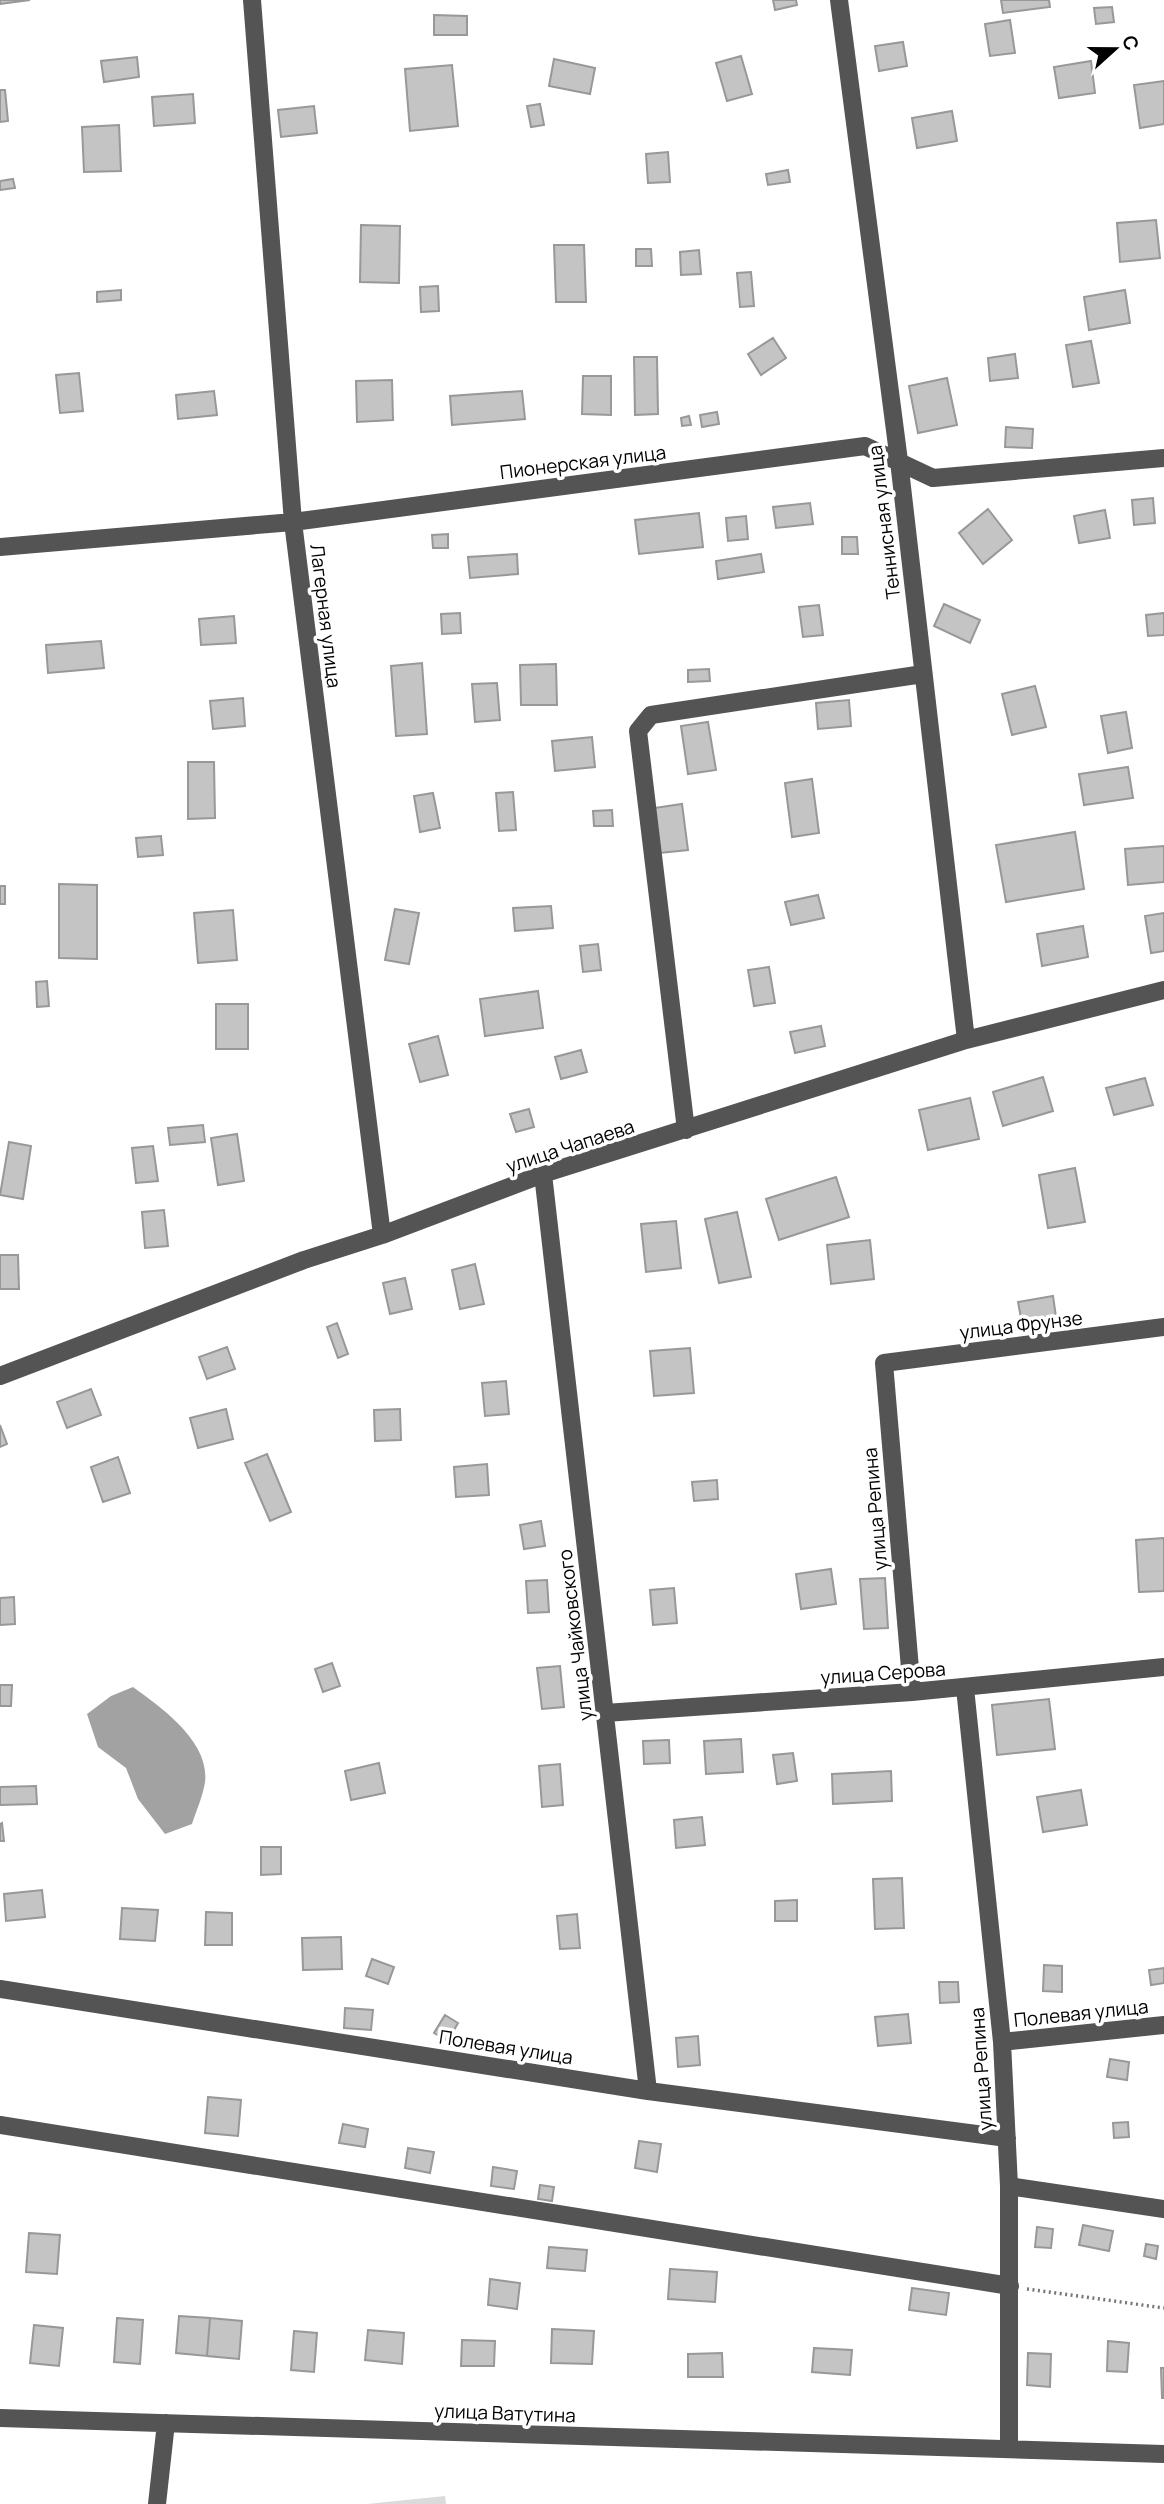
<svg xmlns="http://www.w3.org/2000/svg" width="1164" height="2504" font-family="Manrope,sans-serif">
  <style>
    .green { fill: #dbdbdb }
    .water { fill: #a2a2a2 }
    .building { fill: #c4c4c4; stroke: #989898; stroke-width: 2 }
    .lines { fill: none; stroke-linecap: round; stroke-linejoin: round }
    .path { stroke: #767676; stroke-width: 3.5; stroke-dasharray: 2 3.5; stroke-linecap: butt }
    .minor { stroke: #545454; stroke-width: 18 }
    .labels { text-anchor: middle; stroke-width: 7; stroke-linejoin: round; paint-order: stroke }
    .street-label { font-size: 19px; fill: #000; stroke: #fff }
  </style>
  <rect width="100%" height="100%" fill="#fff"/>
  <path class="green" d="M445,2496L446,2504H367Z"/>
  <path class="water" d="M133,1687C162,1708 210,1742 205,1782C203,1796 196,1811 192,1824L165,1834L138,1799L126,1768L98,1747L87,1714L111,1696Z"/>
  <path class="building" d="M0,0H30L0,4Z
    M773,0H796L797,5L775,10Z
    M1001,0H1049L1050,7L1003,13Z
    M1112,7L1114,22L1096,24L1094,8Z
    M434,15L467,16V35H434Z
    M1010,20L1015,53L990,56L985,24Z
    M903,42L907,66L879,71L875,46Z
    M741,56L752,94L727,101L716,63Z
    M137,57L139,77L104,82L101,61Z
    M554,59L595,68L590,94L549,86Z
    M1091,61L1095,93L1059,98L1054,67Z
    M452,65L458,126L410,131L405,69Z
    M1164,81V124L1140,128L1134,85Z
    M0,90H5L8,121L0,122Z
    M193,94L195,123L154,126L152,97Z
    M540,104L544,125L531,127L527,106Z
    M314,106L317,133L281,137L278,110Z
    M952,111L957,141L917,148L912,118Z
    M119,125L121,171L84,172L82,127Z
    M668,152L670,182L648,183L646,154Z
    M788,170L790,182L768,185L766,174Z
    M13,179L15,188L0,190V181Z
    M1156,220L1160,258L1120,262L1117,223Z
    M361,225L400,226L399,283L360,282Z
    M554,245H584L586,302H556Z
    M636,249H651L652,266H636Z
    M699,250L701,274L681,275L680,252Z
    M751,272L754,306L740,307L737,273Z
    M438,286L439,311L421,312L420,287Z
    M121,290V300L97,302V292Z
    M1125,290L1130,323L1089,330L1084,297Z
    M773,338L786,358L761,375L748,354Z
    M1091,341L1099,383L1073,387L1066,345Z
    M1015,354L1018,378L990,381L988,358Z
    M634,357H657L658,414L635,415Z
    M79,373L83,411L60,413L56,375Z
    M583,376H611V415L582,414Z
    M947,378L957,425L918,433L909,386Z
    M392,380L393,420L357,422L356,381Z
    M214,391L217,415L178,419L176,395Z
    M522,391L525,419L452,425L450,396Z
    M717,412L719,424L702,427L700,415Z
    M689,416L691,425L682,426L681,418Z
    M1006,427L1033,429L1032,448L1005,447Z
    M1153,498L1155,523L1134,525L1132,500Z
    M810,503L813,524L776,528L773,507Z
    M988,509L1012,540L983,564L959,533Z
    M1105,510L1110,538L1079,543L1074,516Z
    M699,513L703,547L639,554L635,520Z
    M746,516L748,539L728,541L726,518Z
    M448,534V548H433L432,535Z
    M842,537H857L858,554H842Z
    M517,554L518,574L470,578L468,557Z
    M761,554L764,572L718,579L716,561Z
    M944,604L980,620L970,643L934,626Z
    M819,605L823,635L803,637L799,607Z
    M460,613L461,633L442,634L441,614Z
    M1164,613V635L1148,636L1146,615Z
    M234,616L236,643L201,645L199,619Z
    M101,641L104,668L48,673L46,645Z
    M422,663L427,734L396,736L391,666Z
    M556,664L557,705H521L520,665Z
    M709,669L710,681L688,682V670Z
    M497,683L500,720L475,722L472,684Z
    M1035,686L1046,727L1012,735L1002,694Z
    M243,698L245,726L213,729L210,701Z
    M849,700L851,726L818,729L816,703Z
    M1126,712L1132,748L1108,753L1101,716Z
    M708,722L716,770L688,774L681,726Z
    M592,737L595,767L555,771L552,741Z
    M188,762H214L215,818L188,819Z
    M1128,767L1133,798L1084,805L1079,774Z
    M812,779L819,833L792,837L785,783Z
    M513,792L516,830L499,831L496,793Z
    M433,793L440,828L420,832L414,796Z
    M682,804L688,850L660,853L654,808Z
    M612,810L613,826H594L593,811Z
    M1075,832L1084,889L1006,902L996,845Z
    M161,836L163,855L138,857L136,838Z
    M1164,846V882L1128,885L1125,849Z
    M59,884L97,885V959L59,958Z
    M0,886H5V904H0Z
    M818,895L824,918L791,925L785,902Z
    M551,906L553,928L515,931L513,908Z
    M395,909L419,913L409,964L385,960Z
    M233,910L237,960L198,963L194,913Z
    M1164,913V951L1151,953L1145,916Z
    M1083,926L1088,957L1042,966L1037,934Z
    M598,944L601,970L583,972L580,946Z
    M769,967L775,1003L754,1006L748,970Z
    M47,981L49,1006L37,1007L36,982Z
    M538,991L543,1028L485,1036L480,999Z
    M216,1004H248V1049H216Z
    M821,1026L825,1046L795,1053L790,1032Z
    M438,1036L448,1075L420,1082L409,1044Z
    M581,1050L587,1072L561,1079L555,1057Z
    M1043,1077L1053,1111L1003,1126L993,1092Z
    M1145,1078L1153,1105L1114,1115L1106,1088Z
    M970,1098L979,1139L928,1150L919,1110Z
    M529,1109L534,1127L516,1132L510,1114Z
    M203,1125L205,1142L170,1145L168,1128Z
    M237,1134L244,1181L218,1185L211,1138Z
    M9,1142L31,1146L23,1199L0,1195Z
    M153,1146L158,1181L136,1183L132,1148Z
    M1075,1168L1085,1222L1048,1228L1039,1175Z
    M836,1177L849,1217L779,1240L766,1199Z
    M164,1210L168,1246L145,1248L142,1212Z
    M737,1212L751,1277L719,1283L705,1219Z
    M676,1221L681,1268L646,1272L641,1224Z
    M870,1240L874,1279L831,1284L827,1245Z
    M0,1255H18L19,1289H0Z
    M475,1264L484,1304L460,1309L452,1270Z
    M405,1278L412,1309L390,1314L383,1283Z
    M1053,1296L1057,1324L1023,1329L1018,1302Z
    M337,1323L348,1354L338,1358L327,1327Z
    M227,1347L235,1369L207,1379L199,1357Z
    M690,1348L694,1393L654,1396L650,1351Z
    M506,1381L509,1414L485,1416L482,1383Z
    M91,1389L101,1415L67,1428L57,1402Z
    M226,1409L233,1439L198,1448L190,1418Z
    M400,1409L401,1440L375,1441L374,1410Z
    M0,1425L7,1444L0,1447Z
    M267,1454L291,1512L270,1521L245,1463Z
    M118,1457L130,1493L103,1502L91,1467Z
    M487,1464L489,1495L456,1497L454,1467Z
    M717,1480L718,1499L694,1501L692,1482Z
    M541,1521L545,1546L524,1549L520,1525Z
    M1164,1538V1591L1139,1592L1136,1540Z
    M831,1569L836,1604L801,1609L796,1574Z
    M885,1578L888,1628L864,1629L860,1579Z
    M547,1580L549,1612L528,1613L526,1581Z
    M674,1588L677,1623L653,1625L650,1590Z
    M14,1597L15,1624L0,1625V1598Z
    M332,1663L340,1686L323,1692L315,1669Z
    M560,1666L564,1707L542,1709L537,1668Z
    M0,1685H12L11,1706H0Z
    M1049,1699L1055,1749L997,1755L992,1705Z
    M741,1739L743,1772L706,1774L704,1741Z
    M669,1740L670,1763L644,1764L643,1741Z
    M793,1753L797,1781L777,1784L773,1755Z
    M379,1763L385,1793L351,1800L345,1771Z
    M560,1764L563,1805L542,1807L539,1766Z
    M891,1771L892,1801L833,1804L832,1774Z
    M36,1786L37,1804L0,1805V1787Z
    M1081,1790L1087,1825L1043,1832L1037,1797Z
    M702,1817L705,1845L676,1848L674,1820Z
    M2,1823L4,1841H0V1824Z
    M261,1847H281V1874L261,1875Z
    M902,1878L904,1928L875,1929L873,1879Z
    M42,1890L45,1917L6,1921L4,1894Z
    M797,1900V1921H775V1901Z
    M122,1908L158,1910L155,1941L120,1939Z
    M206,1912L232,1913V1945H205Z
    M577,1914L580,1948L560,1949L557,1916Z
    M341,1937L342,1969L303,1970L302,1938Z
    M372,1959L394,1967L388,1984L366,1976Z
    M1044,1965L1062,1966V1992L1043,1991Z
    M1164,1968V1983L1151,1985L1149,1970Z
    M939,1982H958L959,2002L940,2003Z
    M345,2008L373,2010L371,2030L344,2028Z
    M908,2014L911,2043L878,2046L875,2017Z
    M445,2015L458,2023L448,2041L434,2033Z
    M698,2036L700,2065L678,2067L676,2038Z
    M1110,2059L1129,2062L1127,2080L1107,2077Z
    M208,2097L241,2100L238,2136L205,2133Z
    M1128,2122L1129,2137L1114,2138L1113,2123Z
    M343,2124L368,2129L365,2147L339,2143Z
    M639,2141L661,2144L657,2172L635,2168Z
    M408,2148L434,2152L430,2173L405,2168Z
    M493,2167L517,2171L514,2189L491,2186Z
    M540,2185L554,2187L552,2201L538,2199Z
    M1083,2225L1113,2231L1109,2251L1079,2245Z
    M1037,2227L1053,2229L1051,2248L1035,2247Z
    M29,2233L60,2235L57,2274L26,2272Z
    M1146,2244L1158,2246L1156,2259L1144,2256Z
    M549,2247L587,2250L585,2271L547,2268Z
    M670,2269L717,2272L715,2302L668,2299Z
    M490,2279L520,2283L517,2309L488,2305Z
    M912,2288L949,2293L946,2315L909,2310Z
    M179,2316L210,2318L207,2356L176,2353Z
    M117,2318L143,2320L140,2364L114,2362Z
    M210,2318L242,2321L239,2359L207,2356Z
    M34,2325L63,2328L59,2366L30,2363Z
    M552,2329L594,2331L592,2364L551,2363Z
    M368,2330L404,2333L402,2364L365,2360Z
    M294,2331L317,2333L314,2372L291,2370Z
    M462,2340L495,2341L494,2366H461Z
    M1108,2341L1129,2343L1127,2372L1107,2371Z
    M814,2348L852,2350L850,2375L812,2372Z
    M722,2353L723,2377H688V2354Z
    M1028,2353L1051,2354L1050,2387L1027,2385Z
    M1161,2368H1164V2398H1162Z"/>
  <g class="lines">
    <path class="path" d="M1027,2289L1164,2308"/>
    <path class="minor" d="M252,0L293,522L382,1235
      M839,0L899,461L966,1040
      M0,547L293,522L865,446L933,478L1164,458
      M686,1130L638,731L651,715L923,674
      M543,1174L648,2091
      M0,1376L304,1260L382,1235L543,1174L966,1040L1164,990
      M965,1688L1002,2042L1009,2186V2448
      M912,1692L884,1363L1164,1327
      M605,1713L912,1692L1164,1667
      M0,1989L648,2091L1007,2138
      M1002,2042L1164,2025
      M0,2125L1010,2286
      M1009,2186L1164,2209
      M0,2418L1164,2454
      M157,2504L166,2423"/>
  </g>
  <g class="labels">
    <g class="street-label">
      <text transform="translate(583 462) rotate(-7)" y="7">Пионерская улица</text>
      <text transform="translate(884 522) rotate(-97)" y="7">Теннисная улица</text>
      <text transform="translate(326 616) rotate(83)" y="7">Лагерная улица</text>
      <text transform="translate(570 1146) rotate(-18)" y="7">улица Чапаева</text>
      <text transform="translate(1021 1325) rotate(-7)" y="7">улица Фрунзе</text>
      <text transform="translate(875 1509) rotate(-95)" y="7">улица Репина</text>
      <text transform="translate(575 1635) rotate(-97)" y="7">улица Чайковского</text>
      <text transform="translate(883 1673) rotate(-4)" y="7">улица Серова</text>
      <text transform="translate(1081 2013) rotate(-6)" y="7">Полевая улица</text>
      <text transform="translate(506 2047) rotate(9)" y="7">Полевая улица</text>
      <text transform="translate(981 2069) rotate(-94)" y="7">улица Репина</text>
      <text transform="translate(505 2413) rotate(2)" y="7">улица Ватутина</text>
    </g>
  </g>
  <g transform="translate(1115 49) rotate(69)" stroke="#ffffff" stroke-width="5" paint-order="stroke">
  <path d="M0-5L12 26L0 18L-12 26Z" fill="#000000"/>
  <text y="-10" font-size="19" font-weight="bold" text-anchor="middle" fill="#000000">С</text>
  </g>
</svg>
